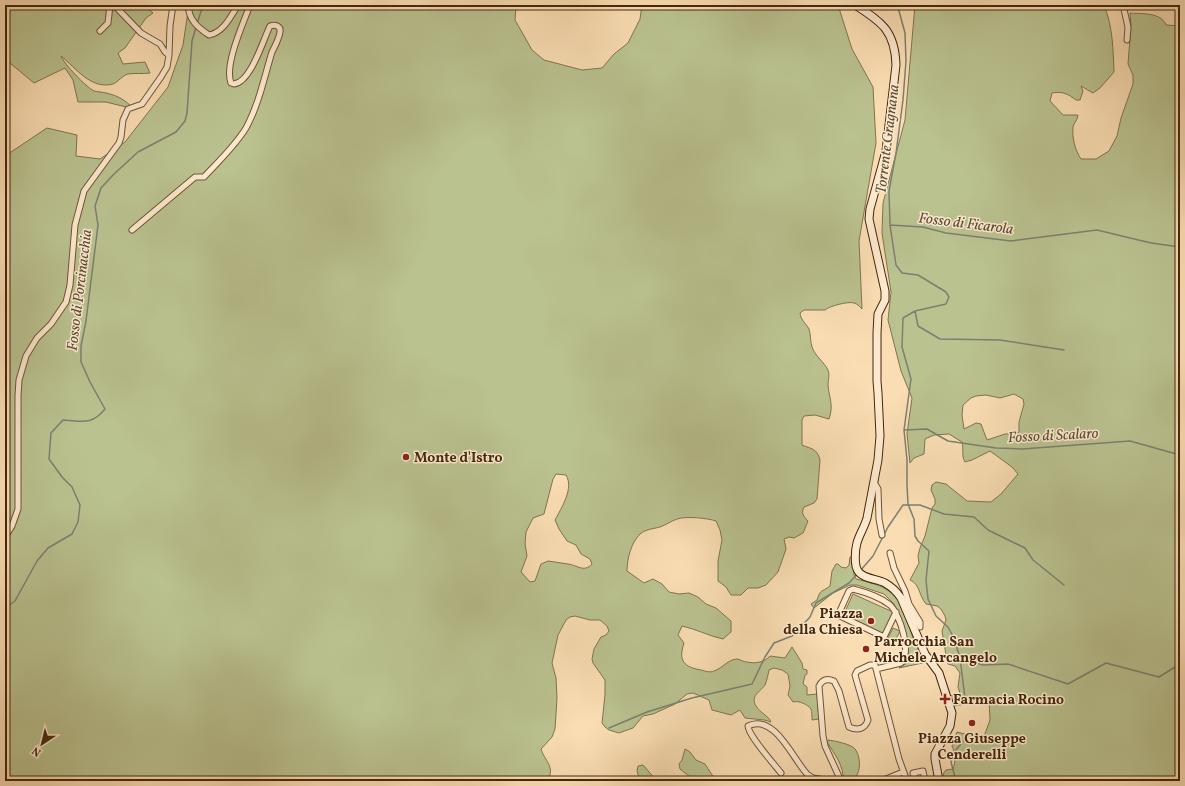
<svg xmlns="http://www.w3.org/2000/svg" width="1185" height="786" font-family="Vollkorn,serif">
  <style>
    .green { fill: #bac290; stroke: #80744e; fill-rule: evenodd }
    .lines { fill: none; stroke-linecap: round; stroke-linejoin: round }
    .stream { stroke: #7b8071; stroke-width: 1.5 }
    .minor-casing { stroke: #725436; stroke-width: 7 }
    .secondary-casing { stroke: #45270d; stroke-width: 9 }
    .minor { stroke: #fce9ce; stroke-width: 5 }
    .secondary { stroke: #fce9ce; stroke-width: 7 }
    .poi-dot { fill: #8f2418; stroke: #fce9ce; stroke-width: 1.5 }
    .labels { text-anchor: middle; stroke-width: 3; stroke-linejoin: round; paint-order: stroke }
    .poi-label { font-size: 14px; font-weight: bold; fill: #45270d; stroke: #fce9ce; text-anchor: start }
    .water-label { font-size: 15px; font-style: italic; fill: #5c4c36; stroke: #fce9ce }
  </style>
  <rect width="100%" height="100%" fill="#faddb3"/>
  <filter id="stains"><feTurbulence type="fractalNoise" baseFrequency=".005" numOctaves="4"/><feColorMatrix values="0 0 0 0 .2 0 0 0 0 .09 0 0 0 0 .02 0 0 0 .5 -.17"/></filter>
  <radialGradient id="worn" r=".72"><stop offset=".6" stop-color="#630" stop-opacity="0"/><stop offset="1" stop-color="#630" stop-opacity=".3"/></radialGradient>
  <path class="green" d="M5,5H144L153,13L146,18L125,48L118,53L123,64L145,62L150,73C143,74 134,73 128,74C123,75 118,82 113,84C91,90 76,68 61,56C64,64 86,87 94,91C97,92 103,92 106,93C119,96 125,100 134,109L106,102H78L73,80L65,68L34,83L5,59Z
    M189,5H516L515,20L532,50L544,60L582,70L602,68L614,54L628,43L640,19L642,5H838L852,49L873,87L876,143L859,241L862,309C860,307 858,304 854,303C849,301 829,306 825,310H804L800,313C801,321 806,323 809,329C811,335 810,341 812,347C815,356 824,362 828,370C830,375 828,380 828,385C829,398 834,405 829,419L815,415L804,416L802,420V445C811,449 817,448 820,460L817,499L814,503L804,507C801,513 803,516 808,521L803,533L794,538L789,537L784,539L786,549L778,572L766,585L758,588H748L741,595H731L726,587L718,581V561L722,540L720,530L716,521C707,518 686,516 677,519C671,521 666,525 660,527C653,529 646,529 640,534C631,543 627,559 627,571L644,583L653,579L662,584L669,592L679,594L689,593L698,597L706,604L716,608L731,621V632L723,639C709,636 696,629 682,626L678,635L684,643C678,661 684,667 701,670C705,671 710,673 714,671C723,668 728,659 738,659C741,660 744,662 747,662C755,664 765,662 770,656L785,658L792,647L802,663L803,669L807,670V674L805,675L803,684L807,687V695L817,694L819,719L812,720C812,717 812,712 811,709C808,705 799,700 793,702L788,695L790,686L788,674L782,670L774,668L769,670C768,675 767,680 765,685C760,692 750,696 756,706C760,713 769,716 771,722L764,720L745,718L740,710L731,715L712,710L709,700L693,693L687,694L675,704L653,714L643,716L633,728L619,733L609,730L605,727L602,723L605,695V680L593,663L592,659L594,649L601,637L606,635L609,631L607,626L600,620H590L575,616L570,617L566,620L558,635L552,663L556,678L557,698L555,729L552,737L541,749C545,762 555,765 548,781H5V156L47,128L77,135L76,156L100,159L125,142L168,87L183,45ZM556,474L566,475C574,488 562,507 555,520L559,529L567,541L576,545L581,554L590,559L592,564C584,573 577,565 568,564C561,563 555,562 548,561L541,564L535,581L530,582L521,572L527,556L525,544L526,532L533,518L544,514L553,479Z
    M915,5H1104C1113,27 1113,49 1114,72L1100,88L1093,93L1081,86L1083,91L1080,100H1076C1068,94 1063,91 1052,93L1050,101L1063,115H1078C1078,120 1074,122 1073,127C1072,138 1075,150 1081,159H1096L1109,151L1117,136L1121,118L1133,84V75L1128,64L1131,25L1130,13C1142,14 1161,12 1166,25L1180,26V781H955L951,778L944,777L943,774L946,770L953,769C956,762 955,752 952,746L957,732L968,735L971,733L982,742L990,720L989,700L954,706L951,696L960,693L958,687L960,673L955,666L948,664L947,661L942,631L946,620L945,616L941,609L937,606L926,604C919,596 920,584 910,580L919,563L918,556L920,548L925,536L932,508L935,504V499L931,490L932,485L936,482L946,484L967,501L991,502L1001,494L1018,474L1012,467L990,451L972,460L965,462C961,455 964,449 962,442L949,434L934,435L925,439L924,454L914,458L910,463L907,434L912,398L901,371L888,320L891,292L882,233L883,203L905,120ZM1014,394L1023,399L1024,404L1019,422V432L1015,434H1005L987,440L981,424L976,423L964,429L962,415L963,405L971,398L976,396L986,395L1000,398Z
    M852,556L853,558L854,575L856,579C867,582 879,584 889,591C908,604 907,630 918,649C920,654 924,658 927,662L899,668L907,663L909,659L908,642L894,604L884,594L857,585H850L833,593L814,608L811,604L817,600C821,588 821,593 830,586L832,571L836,564H838L841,567L846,568L849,565L850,557Z
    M853,594L893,612L883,634L843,616Z
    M893,628L900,631L894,643L887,640Z
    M828,740C835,741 851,744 855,749C863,759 861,786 843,779C844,766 834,753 827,742Z
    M685,749L690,752L696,760L705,764L716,781H695L680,769L679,764L682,760Z
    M643,765L656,780L657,781H640L637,771L638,766Z"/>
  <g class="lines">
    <path class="stream" d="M893,5L899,11L905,33L906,61L903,100L896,153L889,191L890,225L896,265L902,273L918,275L946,292L949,297L946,304L915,311L903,318L902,347L911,379L904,430L907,460V485L908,504L914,519L915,536L918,541L929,551L926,580L928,599L936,616L948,627L954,638L960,658L965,698
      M197,24L203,5
      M890,225L923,227L946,233L1011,241L1097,230L1151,243L1180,247
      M915,311L918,326L940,339L1000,340L1064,350
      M904,430L927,429L948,441L996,448L1022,449L1130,441L1180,455
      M860,571L873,556L888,527L903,505H920L944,514L974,517L988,530L1025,548L1033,560L1064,585
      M5,608L15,601L37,561L48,548L72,534L78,522L80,505L72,487L62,477L49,459L51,433L63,420C82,421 91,426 105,409L90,382L81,362V346L86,321L98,225L95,206L101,188L114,174L138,152L176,132L185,121L187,113L192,41L196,27
      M960,658L983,665L1008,664L1068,684L1106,663L1159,677L1180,664
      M609,728L647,712L692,698L752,684L765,657L774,643L792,636L810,617L816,603L849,583L857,574
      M956,781L951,762L953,754L963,741"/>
    <defs>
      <path id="minor" d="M114,5L141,33L160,44L165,52L169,55
        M188,5C189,20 197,27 209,35C223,33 231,16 238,5
        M1123,5L1128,27L1127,40
        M100,31L108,23L110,5
        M132,230L195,177H204C219,161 235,146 246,128C259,104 264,78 272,52C275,46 279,39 280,32C281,26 275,24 270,26C263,40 251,82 234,84L231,83C224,65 243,24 250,5
        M874,482L878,489L879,519L882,535
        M5,537L12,526L18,509V396L19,380L26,356L37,338L51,324L66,302L70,285L75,225L84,191L119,143L121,137L123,120L128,109L142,104L161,77L167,67L169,55L170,26L173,5
        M890,553L894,568L905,591L909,604L920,622V627L911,612L910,611L907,612
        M876,669L901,663C912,653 900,614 890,605C880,597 865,592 853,589L849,591L839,613L840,616L884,637L896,612
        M781,773C774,764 748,735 748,726C775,713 793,760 808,775L813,778L831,781
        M841,781L825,746L823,736L819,686C822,680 827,678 834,681L839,691L849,727C858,731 865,729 868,720L855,675L857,671L870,665H875L899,759L907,781
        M866,781H868
        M881,781L903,772
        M916,781L913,773L923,771L925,781"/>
      <path id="secondary" d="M855,5C882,22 895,31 896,65L886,151L870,209L869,219L885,291V300L878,314L877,333V381L878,393L880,436L878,460L867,518C865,526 859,535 857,543C855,550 854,565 858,571C863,579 878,579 885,583C892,587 897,592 901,598L925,654L939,673L952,713L950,726L935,754V759L939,781"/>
    </defs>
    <use href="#minor" class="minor-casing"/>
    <use href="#secondary" class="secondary-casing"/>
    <use href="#minor" class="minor"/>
    <use href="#secondary" class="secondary"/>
  </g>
  <g class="poi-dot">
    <circle cx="406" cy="457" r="4"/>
    <circle cx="871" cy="621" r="4"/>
    <circle cx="866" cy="649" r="4"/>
    <path d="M943 693h4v4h4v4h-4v4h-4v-4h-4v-4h4z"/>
    <circle cx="972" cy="723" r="4"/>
  </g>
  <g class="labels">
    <g class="poi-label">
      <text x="414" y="462">Monte d'Istro</text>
      <text x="863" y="618" text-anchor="end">Piazza<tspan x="863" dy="16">della Chiesa</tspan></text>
      <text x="874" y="646">Parrocchia San<tspan x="874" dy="16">Michele Arcangelo</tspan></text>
      <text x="953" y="704">Farmacia Rocino</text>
      <text x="972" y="743" text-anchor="middle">Piazza Giuseppe<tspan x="972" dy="16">Cenderelli</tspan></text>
    </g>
    <g class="water-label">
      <text transform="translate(887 139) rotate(-83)" y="5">Torrente Gragnana</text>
      <text transform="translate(966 223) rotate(7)" y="5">Fosso di Ficarola</text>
      <text transform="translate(79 290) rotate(-83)" y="5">Fosso di Porcinacchia</text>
      <text transform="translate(1053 435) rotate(-3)" y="5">Fosso di Scalaro</text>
    </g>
  </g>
  <rect width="1185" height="786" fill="none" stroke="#faddb3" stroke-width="20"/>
  <rect x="6" y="6" width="1173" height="774" fill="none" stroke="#45270d" stroke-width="2"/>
  <rect x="10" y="10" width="1165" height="766" fill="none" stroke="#45270d"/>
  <g transform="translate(42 744) rotate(215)" stroke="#fce9ce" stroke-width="3" paint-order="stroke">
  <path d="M0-3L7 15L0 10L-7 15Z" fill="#45270d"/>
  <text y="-6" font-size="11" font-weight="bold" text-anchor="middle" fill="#45270d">N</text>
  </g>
  <rect width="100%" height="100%" filter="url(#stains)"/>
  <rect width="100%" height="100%" fill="url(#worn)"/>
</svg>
